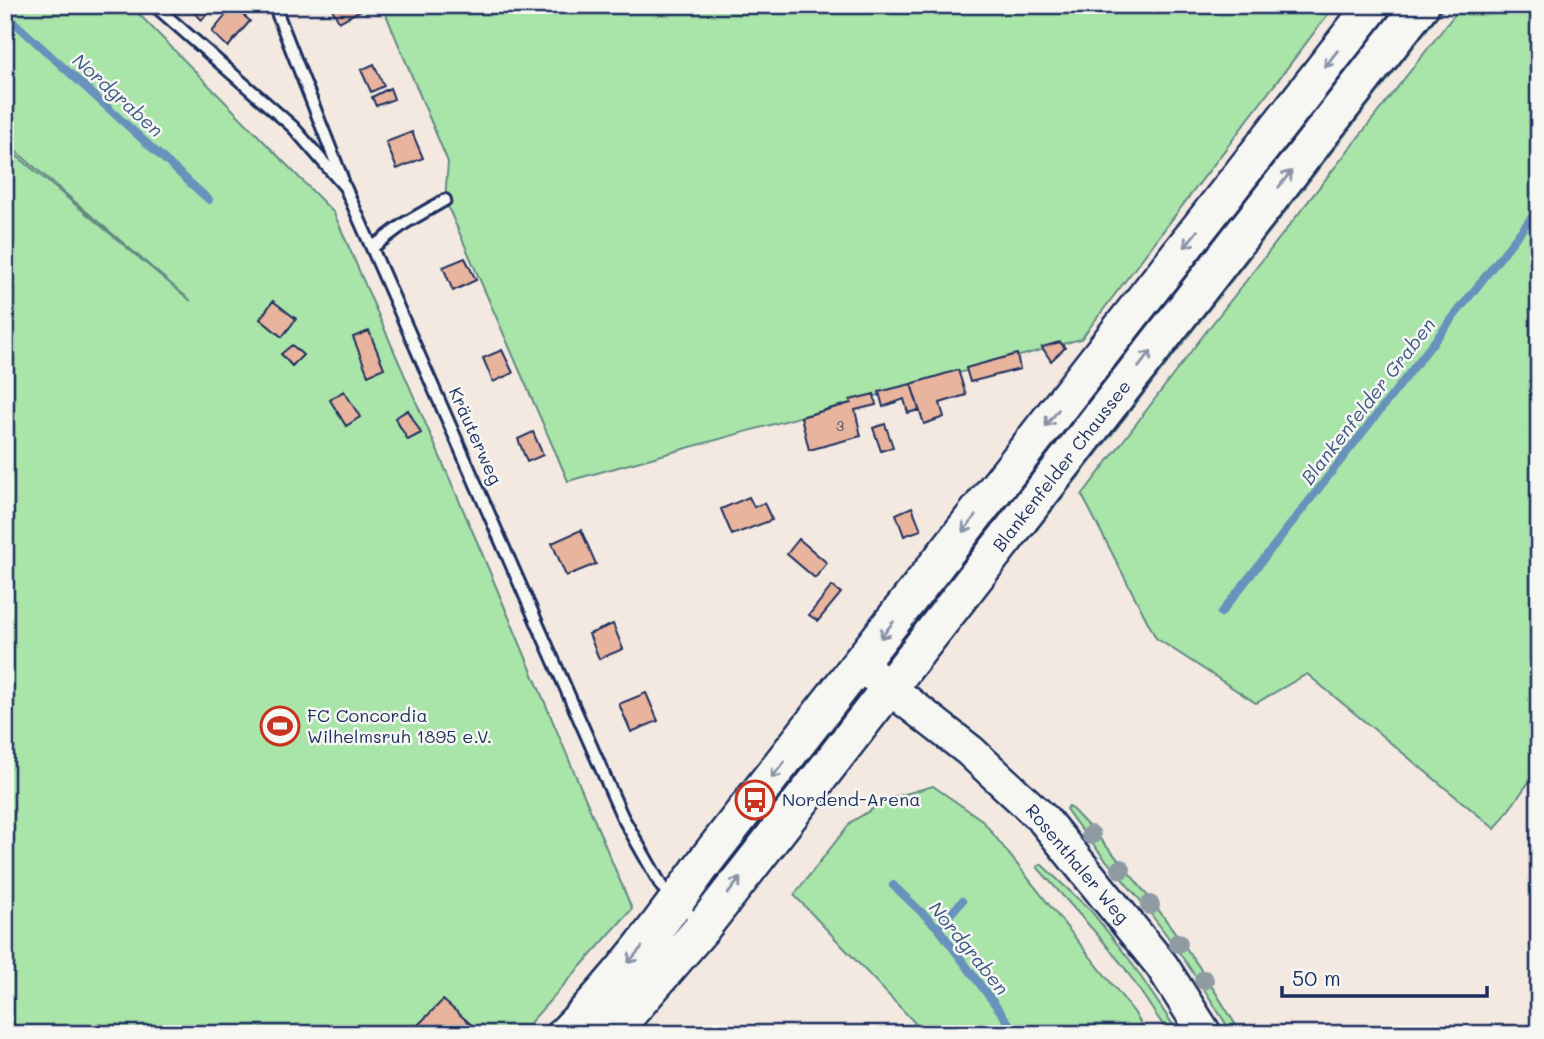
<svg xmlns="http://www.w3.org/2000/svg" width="1544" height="1039" font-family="Mali,sans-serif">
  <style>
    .green { fill: #a9e4a9; stroke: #628a84; stroke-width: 2 }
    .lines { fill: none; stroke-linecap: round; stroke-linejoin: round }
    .stream { stroke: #6891bc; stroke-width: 8 }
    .building { fill: #e9b49e; stroke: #1b2f5e; stroke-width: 2 }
    .lane-casing { stroke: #1b2f5e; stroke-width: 16 }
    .secondary-casing { stroke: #1b2f5e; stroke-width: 37 }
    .primary-casing { stroke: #1b2f5e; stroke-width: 40 }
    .lane { stroke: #f6f6f2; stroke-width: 10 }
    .secondary { stroke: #f6f6f2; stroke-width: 32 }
    .primary { stroke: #f6f6f2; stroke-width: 35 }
    .tree { fill: #8f9ba3 }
    .oneway { stroke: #8892a8 }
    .labels { text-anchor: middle; stroke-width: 5; stroke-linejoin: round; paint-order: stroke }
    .number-label { font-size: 14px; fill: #4e506e }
    .street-label { font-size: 18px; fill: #1b2f5e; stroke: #f6f6f2 }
    .poi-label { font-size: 18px; fill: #1b2f5e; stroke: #f6f6f2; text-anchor: start }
    .water-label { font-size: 19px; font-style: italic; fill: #3b5885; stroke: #f6f6f2 }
  </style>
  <rect width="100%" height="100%" fill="#f3e9e1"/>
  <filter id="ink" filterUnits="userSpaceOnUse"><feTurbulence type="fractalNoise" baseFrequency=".0143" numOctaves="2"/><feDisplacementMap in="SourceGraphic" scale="14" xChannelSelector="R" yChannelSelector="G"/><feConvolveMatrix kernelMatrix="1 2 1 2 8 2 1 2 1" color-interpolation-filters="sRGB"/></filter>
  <g filter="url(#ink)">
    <path class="green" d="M5,5H130L334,213L478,544L632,909L520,1034H5V146L191,301L5,142Z
      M382,5H1335L1081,339L568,481L445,200L448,162Z
      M1390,5H1404L919,627L912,625L910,620Z
      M1436,5H1446L1085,469L970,613L965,609Z
      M1462,5H1539V768L1495,829L1307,674L1256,703L1156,638L1082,495L1202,337Z
      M933,786L982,820L1134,1012L1147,1034H908L915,1023L794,895L851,822L891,798Z
      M1069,806C1136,874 1193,952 1241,1034H1232C1205,989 1176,946 1144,905C1118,873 1089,843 1066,809Z
      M1041,864L1091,911L1129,959L1179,1034H1169L1124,967L1103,941L1037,867Z"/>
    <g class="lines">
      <path class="stream" d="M5,14L209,200
        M1221,613L1539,208
        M893,885L938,928L1017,1034
        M938,928L962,901"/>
    </g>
    <path class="building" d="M186,5H202L209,11L202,20Z
      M330,5H358L361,10L339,22Z
      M233,6L250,21L228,47L212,32Z
      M374,64L384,86L371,92L361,70Z
      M390,88L394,99L376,106L372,97Z
      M412,132L423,158L397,169L386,142Z
      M465,258L476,280L453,291L443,267Z
      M273,301L296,319L282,337L260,319Z
      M369,331L384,368L368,375L353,337Z
      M1060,342L1065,348L1051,361L1042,347Z
      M292,345L303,355L292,366L281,354Z
      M502,350L513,373L493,382L483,358Z
      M1017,354L1020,369L970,382L966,368Z
      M958,370L966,395L940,403L944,417L924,424L911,384Z
      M911,384L919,410L908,413L904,399L883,407L879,392Z
      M344,391L360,417L346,426L330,400Z
      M874,394L876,405L855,410L861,436L809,450L801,417L851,403L850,400Z
      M408,410L421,433L408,440L395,418Z
      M885,424L893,447L881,451L873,428Z
      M533,432L543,455L527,462L518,439Z
      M749,497L754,507L764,503L772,520L732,535L721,509Z
      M912,507L921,530L904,536L896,514Z
      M581,530L596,564L566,576L552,543Z
      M799,539L827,563L815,578L787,554Z
      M832,586L841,593L818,621L809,615Z
      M613,624L623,649L599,659L589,634Z
      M646,693L658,721L631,732L619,704Z
      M443,1000L473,1026L466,1034H421L415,1028Z"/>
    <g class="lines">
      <defs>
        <path id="lane" d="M154,5L293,127L345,187L622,816L662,887L700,924
          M274,5L342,178
          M373,247L405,223L445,200"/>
        <path id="secondary" d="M860,665L970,751L1044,820L1162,966L1205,1034"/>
        <path id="primary" d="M565,1034C618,981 663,920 707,859L1373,5
          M611,1034L703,927L1421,5"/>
      </defs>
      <use href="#lane" class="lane-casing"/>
      <use href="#secondary" class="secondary-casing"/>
      <use href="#primary" class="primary-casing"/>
      <use href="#lane" class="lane"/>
      <use href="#secondary" class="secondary"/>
      <use href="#primary" class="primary"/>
    </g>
    <g class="tree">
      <circle cx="1091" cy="835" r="10"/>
      <circle cx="1121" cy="869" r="10"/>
      <circle cx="1150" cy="905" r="10"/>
      <circle cx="1178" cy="943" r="10"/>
      <circle cx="1204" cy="980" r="10"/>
    </g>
    <defs><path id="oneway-shaft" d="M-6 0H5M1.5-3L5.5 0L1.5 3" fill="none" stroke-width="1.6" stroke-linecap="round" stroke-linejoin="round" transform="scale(1.75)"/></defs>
    <g class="oneway">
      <use href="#oneway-shaft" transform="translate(1331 59) rotate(128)"/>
      <use href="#oneway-shaft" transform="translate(1285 179) rotate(-52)"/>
      <use href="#oneway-shaft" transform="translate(1191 239) rotate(128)"/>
      <use href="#oneway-shaft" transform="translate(1145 359) rotate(-52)"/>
      <use href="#oneway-shaft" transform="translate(1052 418) rotate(128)"/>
      <use href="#oneway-shaft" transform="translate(969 524) rotate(128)"/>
      <use href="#oneway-shaft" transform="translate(887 630) rotate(128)"/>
      <use href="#oneway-shaft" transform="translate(778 770) rotate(128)"/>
      <use href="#oneway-shaft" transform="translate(734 886) rotate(-52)"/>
      <use href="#oneway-shaft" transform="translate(635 955) rotate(131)"/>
    </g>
  </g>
  <defs>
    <symbol id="stadium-ring" viewBox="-11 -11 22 22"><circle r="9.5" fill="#f6f6f2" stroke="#c8321e" stroke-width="1.5"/><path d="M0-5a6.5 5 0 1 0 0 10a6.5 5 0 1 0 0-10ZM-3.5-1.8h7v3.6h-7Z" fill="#c8321e"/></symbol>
    <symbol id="bus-ring" viewBox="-11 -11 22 22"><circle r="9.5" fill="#f6f6f2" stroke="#c8321e" stroke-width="1.5"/><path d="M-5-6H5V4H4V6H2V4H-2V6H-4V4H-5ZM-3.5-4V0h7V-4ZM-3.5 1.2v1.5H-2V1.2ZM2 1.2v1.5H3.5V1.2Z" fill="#c8321e"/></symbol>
  </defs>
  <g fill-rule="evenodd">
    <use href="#stadium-ring" x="258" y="704" width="44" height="44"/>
    <use href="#bus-ring" x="733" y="778" width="44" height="44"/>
  </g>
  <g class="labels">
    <g class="number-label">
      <text x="840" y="431">3</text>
    </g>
    <g class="street-label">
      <text transform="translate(475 436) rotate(66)" y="6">Kräuterweg</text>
      <text transform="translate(1062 466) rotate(-52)" y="6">Blankenfelder Chaussee</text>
      <text transform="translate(1077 864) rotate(50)" y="6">Rosenthaler Weg</text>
    </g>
    <g class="poi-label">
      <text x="307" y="722">FC Concordia<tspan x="307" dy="21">Wilhelmsruh 1895 e.V.</tspan></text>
      <text x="782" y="806">Nordend-Arena</text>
    </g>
    <g class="water-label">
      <text transform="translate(118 95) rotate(42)" y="7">Nordgraben</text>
      <text transform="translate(1368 401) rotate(-52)" y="7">Blankenfelder Graben</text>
      <text transform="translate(969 948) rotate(51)" y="7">Nordgraben</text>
    </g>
  </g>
  <rect width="1544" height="1039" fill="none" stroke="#f6f6f2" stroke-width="28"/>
  <rect x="14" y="14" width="1516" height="1011" fill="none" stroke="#1b2f5e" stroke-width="2.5" filter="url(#ink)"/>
  <path d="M1282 986v10h205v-10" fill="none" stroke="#1b2f5e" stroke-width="3.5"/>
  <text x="1292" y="986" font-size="21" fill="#1b2f5e" stroke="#f6f6f2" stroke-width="5" paint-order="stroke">50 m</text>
</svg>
